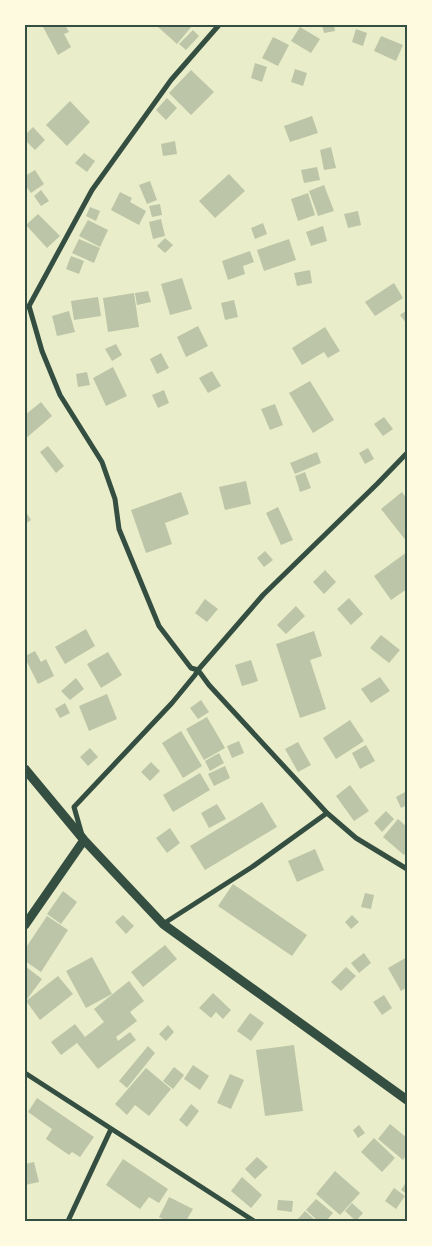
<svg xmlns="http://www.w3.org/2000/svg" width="432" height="1246" font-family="Commissioner,sans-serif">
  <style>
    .building { fill: #bcc5a7 }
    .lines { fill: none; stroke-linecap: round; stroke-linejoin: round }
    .minor { stroke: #344e41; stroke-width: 5 }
    .tertiary { stroke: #344e41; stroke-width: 9 }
    .neatline { fill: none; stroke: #344e41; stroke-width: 2 }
  </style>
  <rect width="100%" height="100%" fill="#e9edc9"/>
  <path class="building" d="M42,25H65L69,32L64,34L71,47L58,55Z
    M160,25H191L192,26L177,44L158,27Z
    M322,25H334L335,31L324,33Z
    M300,27L320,39L311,53L291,41Z
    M356,29L367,33L363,46L352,42Z
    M193,30L199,36L186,50L179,44Z
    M381,36L403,45L396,61L374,51Z
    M273,37L289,45L278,66L262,58Z
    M255,63L267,67L262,82L251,78Z
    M295,69L307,73L303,86L291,82Z
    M191,70L214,92L191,115L169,93Z
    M167,98L177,108L166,120L156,110Z
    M70,101L90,122L67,146L46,125Z
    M312,116L318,133L290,142L284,126Z
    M33,127L45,140L35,150L25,140V135Z
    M175,141L177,154L163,156L161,144Z
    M331,147L336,168L324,170L320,150Z
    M84,153L95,161L87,172L75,163Z
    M317,167L320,180L304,183L301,170Z
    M35,170L44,184L31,193L25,185V176Z
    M229,174L245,191L215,218L199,201Z
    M150,181L157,200L147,204L139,185Z
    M324,185L334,211L318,216L309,191Z
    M41,190L49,201L41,206L34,196Z
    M120,192L132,198L130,202L146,211L139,225L111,210Z
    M308,193L315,215L298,221L291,199Z
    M160,204L162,215L152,217L149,206Z
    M90,207L100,211L96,221L86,216Z
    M358,211L361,225L348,228L344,214Z
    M38,214L60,236L47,248L26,225Z
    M161,219L165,236L153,239L149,222Z
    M88,220L108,230L100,247L79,236Z
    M263,223L267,234L255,239L251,228Z
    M323,226L327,241L311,246L306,232Z
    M165,238L173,245L165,253L157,246Z
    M79,239L100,248L94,263L72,253Z
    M289,239L296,260L264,271L257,250Z
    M250,251L254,262L243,266L245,274L228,280L222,261Z
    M71,256L84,261L79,274L66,269Z
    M310,270L312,283L297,286L294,273Z
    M182,278L192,309L170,315L161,284Z
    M394,283L403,298L375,316L365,302Z
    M148,291L151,302L137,305L135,293Z
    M134,293L139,327L108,332L103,298Z
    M98,297L101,316L74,320L71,301Z
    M234,300L238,317L225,320L221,303Z
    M407,310V324L400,315Z
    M69,311L75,332L57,336L52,316Z
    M198,326L208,346L186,357L177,337Z
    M325,327L340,351L328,358L324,352L302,365L292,348Z
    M116,344L122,355L112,361L105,349Z
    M161,353L169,368L157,374L150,359Z
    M113,367L127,396L106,406L93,378Z
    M212,371L221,386L208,393L199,378Z
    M87,372L90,385L78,387L76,374Z
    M310,381L334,420L313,433L289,393Z
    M164,390L169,403L158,408L152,395Z
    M41,402L52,416L25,439V415Z
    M275,404L283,425L270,430L261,409Z
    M384,417L393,429L383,436L374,424Z
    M48,446L64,466L56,473L40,452Z
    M368,448L374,459L365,464L359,453Z
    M317,452L321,463L295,474L290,463Z
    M305,472L311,488L300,492L295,476Z
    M246,481L251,504L225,510L219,487Z
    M181,492L189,514L165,523L172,544L146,553L131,510Z
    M402,492L407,499V542L381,509Z
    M278,507L293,540L281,545L266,513Z
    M25,510L31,520L25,524Z
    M265,551L273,560L264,567L257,558Z
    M407,552V589L391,600L374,576Z
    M325,570L336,582L324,594L313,582Z
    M349,598L363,614L351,625L337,609Z
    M205,599L218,609L207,622L195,613Z
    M296,606L305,616L286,634L277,625Z
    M86,629L95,646L65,664L55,647Z
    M314,631L322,656L310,660L326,709L300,718L276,644Z
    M381,635L400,650L389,663L370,648Z
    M35,651L41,662L46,659L54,676L38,684L25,658V656Z
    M108,652L122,675L101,688L87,664Z
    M251,660L258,681L242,686L235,665Z
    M380,677L390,691L371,703L361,689Z
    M76,678L84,689L70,700L61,691Z
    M107,694L117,719L89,731L79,706Z
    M201,700L209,712L198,719L190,708Z
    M65,703L70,713L60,718L55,709Z
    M207,717L225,748L204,760L186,729Z
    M350,720L364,741L336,759L323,738Z
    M181,731L202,766L183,778L162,743Z
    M239,741L244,753L232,758L227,746Z
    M298,742L311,765L298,772L285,749Z
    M366,745L375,761L360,769L352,753Z
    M90,748L98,757L88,766L80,757Z
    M219,753L224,763L210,771L205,761Z
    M151,762L160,771L150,781L141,772Z
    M225,766L230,778L214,786L208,774Z
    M200,773L210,790L173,812L163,795Z
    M350,785L369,811L354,821L336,796Z
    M407,791V805L401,808L396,797Z
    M262,802L277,827L205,870L190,846Z
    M217,804L226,819L209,828L201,813Z
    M386,811L394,819L382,832L374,823Z
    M398,819L407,827V851L404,855L383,837Z
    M170,828L180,843L167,853L156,838Z
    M315,849L324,870L297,882L288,861Z
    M233,884L307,935L292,956L218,906Z
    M63,891L77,902L61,924L47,914Z
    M365,893L374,895L371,909L361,907Z
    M123,915L134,926L126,934L115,922Z
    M352,915L359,922L351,929L345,922Z
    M47,916L68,930L41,972L25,961V949Z
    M165,945L177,959L143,987L131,972Z
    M364,953L371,963L359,973L351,963Z
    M92,957L112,994L86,1008L66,971Z
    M407,957V987L401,991L388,968Z
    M25,966L42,979L25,1002Z
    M346,967L356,976L341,991L331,982Z
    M58,976L73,994L40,1020L26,1001Z
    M129,981L144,1001L130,1012L137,1021L116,1037L118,1041L130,1032L136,1040L98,1069L77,1043L61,1055L51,1042L75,1024L85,1037L104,1022L94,1009Z
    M213,993L231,1010L223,1019L216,1012L211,1018L199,1008Z
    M384,995L392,1008L382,1015L373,1002Z
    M250,1013L264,1023L251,1041L237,1031Z
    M168,1025L174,1032L166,1041L159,1034Z
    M294,1045L303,1111L265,1116L256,1050Z
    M148,1046L155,1053L127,1088L119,1081Z
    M193,1065L209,1076L200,1090L184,1079Z
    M174,1067L184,1075L173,1089L163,1081Z
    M146,1068L171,1089L149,1116L135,1105L127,1115L115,1104Z
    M230,1074L244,1080L231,1109L217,1103Z
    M37,1098L94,1137L80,1157L72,1152L69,1155L46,1139L52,1129L28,1112Z
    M191,1104L199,1111L187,1127L179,1120Z
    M390,1124L407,1138V1154L403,1160L378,1139Z
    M359,1125L365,1133L358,1138L353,1130Z
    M374,1138L395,1158L382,1172L361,1152Z
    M257,1157L268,1167L255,1179L245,1169Z
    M123,1159L168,1189L159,1203L149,1197L140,1209L106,1185Z
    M34,1162L39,1182L25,1185V1164Z
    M335,1171L360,1193L340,1215L316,1194Z
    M242,1177L262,1195L251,1208L231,1191Z
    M407,1181V1194L401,1190Z
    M394,1188L405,1196L396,1209L385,1201Z
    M169,1197L193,1209L186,1221H167L159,1217Z
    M316,1199L333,1213L326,1221H318L306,1210Z
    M278,1200L293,1201L292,1212L277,1210Z
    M352,1203L363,1213L356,1221L345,1211Z
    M305,1211L316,1221H296Z"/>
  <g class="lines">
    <path class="minor" d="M29,306L42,351L60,395L102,462L115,499L119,529L159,626L191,668L198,670L209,685L327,813
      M25,307L29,306L92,190L171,80L219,25
      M82,835L74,807L172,703L195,675L198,670L263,595L377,484L407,453
      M163,924L252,867L327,813L356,838L407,869
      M25,1073L254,1221
      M68,1221L111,1129"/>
    <path class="tertiary" d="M25,769L84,840L163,924L407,1100
      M25,925L84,840"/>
  </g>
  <rect width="432" height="1246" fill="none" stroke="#fefae0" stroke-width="52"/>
  <rect x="26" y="26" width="380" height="1194" class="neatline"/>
</svg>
